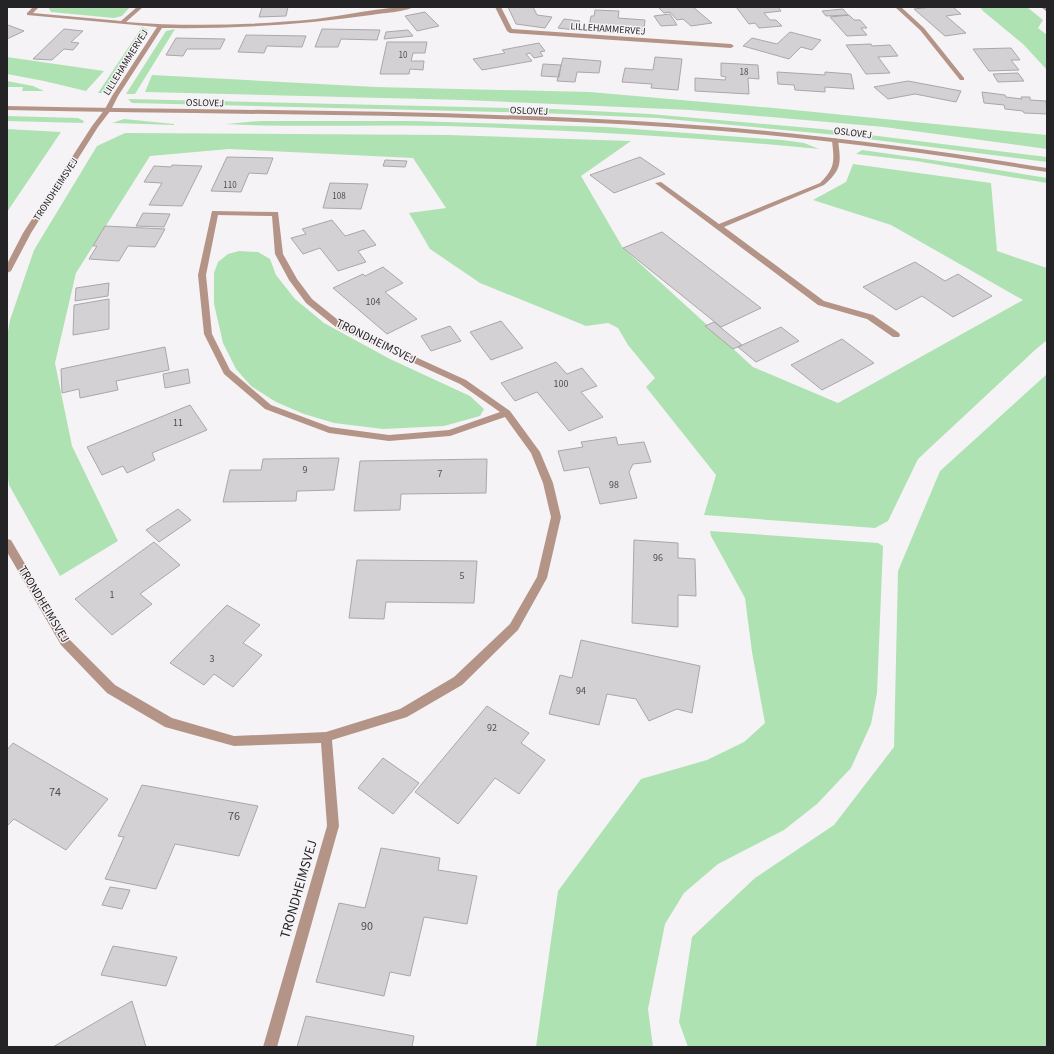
<svg xmlns="http://www.w3.org/2000/svg" width="1054" height="1054" font-family="'Source Sans 3',sans-serif">
  <style>
    .green { fill: #afe2b2 }
    .building { fill: #d4d1d5; stroke: #aaa7aa }
    .lines { fill: none; stroke-linecap: round; stroke-linejoin: round }
    .service { fill: #b59488; fill-rule: evenodd }
    .minor { fill: #b59488; fill-rule: evenodd }
    .tertiary { fill: #b59488; fill-rule: evenodd }
    .labels { text-anchor: middle; stroke-width: 3; stroke-linejoin: round; paint-order: stroke }
    .far-number-label { font-size: 9px; fill: #504e51 }
    .far-street-label { font-size: 10px; fill: #242325; stroke: #f6f3f6 }
    .number-label { font-size: 10px; fill: #504e51 }
    .street-label { font-size: 12px; fill: #242325; stroke: #f6f3f6 }
    .near-number-label { font-size: 12px; fill: #504e51 }
    .near-street-label { font-size: 14px; fill: #242325; stroke: #f6f3f6 }
  </style>
  <rect width="100%" height="100%" fill="#f6f3f6"/>
  <path class="green" d="M48,7H130L122,16L114,18L51,12Z
    M980,7H1027L1043,20L1038,28L1047,35V70L1023,44L983,11Z
    M142,27L148,30L107,93H98Z
    M175,29L135,94H126L166,31Z
    M7,57L104,71L86,91L44,81L7,74Z
    M152,75L376,87L590,92L774,108L1047,135V149L884,127L690,110L464,100L145,92Z
    M7,81L33,86L44,91H22L23,87H7Z
    M128,99L555,109L650,114L822,129L1047,157V162L837,135L657,118L541,113L132,103Z
    M7,116L78,118L84,121L83,123L7,121Z
    M124,119L174,124V125L112,123Z
    M260,121H413L540,125L607,127L782,140L804,143L819,149C695,137 571,130 446,126C372,124 299,128 226,124Z
    M7,129L61,132L7,212Z
    M125,133L449,135L631,141L581,176L623,248L753,367L838,403L1023,300L891,225L813,200L846,182L853,164L991,183L997,251L1047,268V340L1035,350L918,459L888,521L875,528L704,515L716,475L646,387L655,378L628,345L618,328L608,323L586,326L480,283L430,249L409,213L446,208L413,158L229,149L150,156L76,273L55,363L72,446L118,541L60,576L9,485L7,470V337L10,320L34,250L97,146Z
    M862,150L961,164L1047,178V183L916,161L856,154Z
    M239,251L258,252L270,259L276,275L295,299L324,323L390,359L470,396L484,409L480,416L444,426L383,429L334,423L304,414L276,402L251,386L236,369L223,343L214,304V273L218,262L228,254Z
    M1047,374V1047H688L679,1022L692,937L755,878L834,825L894,747L898,571L940,471Z
    M710,531L878,543L883,546L877,693L871,724L851,768L817,804L784,830L718,864L684,893L665,924L648,1009L653,1047H536L558,891L641,779L707,760L744,742L765,723L752,652L745,598L711,536Z"/>
  <path class="building" d="M262,7H298H288L286,16L259,17Z
    M508,7H533L537,15L552,17L545,28L516,24Z
    M658,7H693L712,23L691,26L683,19L677,20L670,12L664,13Z
    M736,7H778L781,11L764,13L770,20H776L782,26L759,28L755,23L749,24Z
    M932,7H953L961,14L946,16L966,33L945,36L914,9Z
    M843,9L848,15L826,16L822,11Z
    M595,10L619,11L618,18L645,20L644,31L589,27L591,16H594Z
    M425,12L439,26L417,31L405,16Z
    M670,14L677,25L661,26L654,16Z
    M849,15L854,20H860L867,28H861L867,35L847,36L830,17Z
    M564,19L580,21L575,30L558,28Z
    M7,25H8L24,31L7,39Z
    M64,29L83,31L71,42L79,43L73,50L64,49L52,60L33,59Z
    M322,29L380,30L377,40L341,39L338,47H315Z
    M408,30L413,36L384,39L386,32Z
    M790,32L821,40L812,50L801,47L789,59L743,46L752,38L777,44Z
    M246,35L306,36L302,47L267,46L264,53L238,52Z
    M176,38L225,39L220,49H187L183,56L166,55Z
    M387,42H427L425,53H413L411,61H424L423,70L410,69L409,74H380Z
    M539,43L545,51L540,52L543,56L534,58L530,53L526,54L532,61L482,70L473,59L505,53L502,50Z
    M871,44L872,46L890,45L898,56L878,57L890,73L866,74L846,45Z
    M1011,48L1020,60H1011L1019,70L989,71L973,49Z
    M655,57L682,59L678,90L651,88L652,84L622,82L625,68L653,70Z
    M563,58L601,61L599,73L577,72L575,82L557,81Z
    M721,63L758,65L759,79L748,78L749,94L695,91V78L725,80L726,77L721,76Z
    M543,64L561,65L559,77L541,76Z
    M777,72L825,75V72L851,74L854,89L825,87V92L795,90L794,85L778,84Z
    M1018,73L1024,81L998,82L993,74Z
    M908,81L961,91L956,102L915,94L888,99L874,87Z
    M982,92L1005,95L1006,97L1022,99L1021,97H1030V100L1046,101L1047,114L1024,113L1023,111L1005,109L1004,105L984,103Z
    M227,157L273,158L267,174L249,173L241,192L211,191Z
    M640,157L665,174L614,193L590,175Z
    M385,160L407,161L405,167L383,166Z
    M172,165L202,166L182,206L149,205L162,183L144,182L154,166L171,167Z
    M330,183L368,184L361,209L323,208Z
    M143,213L170,214L164,227L136,226Z
    M332,220L345,236L364,230L376,245L358,251L366,262L338,271L320,248L303,254L291,238L306,234L302,229Z
    M105,226L165,229L155,247L128,246L119,261L89,259L97,246H93Z
    M662,232L761,308L721,327L623,248Z
    M915,262L945,281L958,274L992,296L953,317L922,296L896,310L863,287Z
    M383,267L403,283L385,292L417,319L387,334L333,288L363,274L365,276Z
    M109,283L108,296L75,301L76,288Z
    M109,299V329L73,335L74,305Z
    M501,321L523,348L491,360L470,332Z
    M714,322L742,345L733,349L705,326Z
    M450,326L461,341L431,351L421,336Z
    M781,327L799,341L756,362L738,347Z
    M842,339L874,363L822,390L791,365Z
    M165,347L169,370L116,381L118,390L80,398L79,389L62,393L61,369Z
    M556,362L567,374L582,368L597,386L581,392L603,417L569,431L537,392L515,401L501,383Z
    M188,369L190,383L165,388L163,374Z
    M190,405L207,430L152,453L155,460L127,473L123,466L102,475L87,447Z
    M616,437L618,445L644,442L651,462L633,464L629,472L637,498L600,504L589,467L564,471L558,451L583,447L581,442Z
    M339,458L334,490L297,491L296,501L223,502L230,470H261L263,459Z
    M487,459L486,493L401,494L400,510L354,511L360,461Z
    M178,509L191,520L159,542L146,530Z
    M634,540L678,543V558L695,559L696,596L678,595V627L632,623Z
    M154,542L180,565L140,594L152,604L112,635L75,599Z
    M357,560L477,561L474,603L386,602L384,619L349,618Z
    M227,605L260,625L243,643L262,655L233,687L214,674L204,685L170,663Z
    M581,640L700,666L692,713L677,709L649,721L636,699L607,694L599,725L549,714L560,675L572,678Z
    M487,706L529,733L521,743L545,760L519,794L495,778L458,824L415,792Z
    M13,743L108,799L66,850L14,819L7,826V750Z
    M383,758L419,783L393,814L358,788Z
    M142,785L258,806L239,856L175,844L156,889L105,879L124,837L118,836Z
    M381,848L440,858L438,870L477,876L467,924L424,917L410,976L390,972L384,996L316,982L339,903L365,908Z
    M110,887L130,890L122,909L102,905Z
    M113,946L177,957L166,986L101,975Z
    M132,1001L146,1047H53Z
    M306,1016L414,1036L412,1047H297Z"/>
  <g class="lines">
    <path class="service" d="M835,138L838,140C841,163 842,169 824,185L724,227L824,301L873,315L899,333L900,335L899,337H893L867,319L818,305L655,183L661,182L719,224L820,183C836,167 834,161 832,140Z"/>
    <path class="minor" d="M33,7H39L33,13L121,21L137,7H143L126,22C189,27 253,25 316,19C348,15 380,7 413,7C405,12 382,13 371,15C302,25 232,29 162,28L118,96L111,110L98,127L31,233L11,271L7,273V264L23,233L92,126L105,109L112,96L157,27L27,15V13Z
      M495,7H501L512,29L731,44L734,46L731,48L510,33L507,31Z
      M895,7H901L924,28L964,78V80H960L920,30Z
      M1041,7H1047V12Z
      M212,211L278,212L283,254L297,279L312,299L343,324L466,380L510,411L540,452L553,483L561,517L547,578L518,630L462,685L407,717L332,740L339,826L277,1047H263L327,826L321,743L234,746L165,727L107,693L61,645L7,552V539L11,540L69,639L115,685L172,718L234,736L326,732L400,709L454,677L510,624L537,577L551,517L543,483L531,453L505,417L450,436L389,441L329,433L265,409L224,374L204,334L198,275ZM218,215L272,216L275,254L289,280L306,303L337,328L460,384L500,412L449,430L389,435L330,427L271,405L230,370L212,334L206,275Z"/>
    <path class="tertiary" d="M7,106C227,111 448,109 667,123C794,131 921,148 1047,168V172C921,152 795,135 667,127C448,113 227,115 7,110Z"/>
  </g>
  <g class="labels">
    <g class="far-number-label">
      <text x="403" y="58">10</text>
      <text x="744" y="75">18</text>
      <text x="230" y="188">110</text>
      <text x="339" y="199">108</text>
    </g>
    <g class="far-street-label">
      <text transform="translate(608 28) rotate(4)" y="4">LILLEHAMMERVEJ</text>
      <text transform="translate(125 62) rotate(-58)" y="4">LILLEHAMMERVEJ</text>
      <text transform="translate(205 102) rotate(1)" y="4">OSLOVEJ</text>
      <text transform="translate(529 110) rotate(2)" y="4">OSLOVEJ</text>
      <text transform="translate(853 132) rotate(7)" y="4">OSLOVEJ</text>
      <text transform="translate(55 189) rotate(-57)" y="4">TRONDHEIMSVEJ</text>
    </g>
    <g class="number-label">
      <text x="373" y="305">104</text>
      <text x="561" y="387">100</text>
      <text x="178" y="426">11</text>
      <text x="305" y="473">9</text>
      <text x="440" y="477">7</text>
      <text x="614" y="488">98</text>
      <text x="658" y="561">96</text>
      <text x="462" y="579">5</text>
      <text x="112" y="598">1</text>
      <text x="212" y="662">3</text>
      <text x="581" y="694">94</text>
      <text x="492" y="731">92</text>
    </g>
    <g class="street-label">
      <text transform="translate(376 341) rotate(26)" y="4">TRONDHEIMSVEJ</text>
      <text transform="translate(44 604) rotate(59)" y="4">TRONDHEIMSVEJ</text>
    </g>
    <g class="near-number-label">
      <text x="55" y="796">74</text>
      <text x="234" y="820">76</text>
      <text x="367" y="930">90</text>
    </g>
    <g class="near-street-label">
      <text transform="translate(298 889) rotate(-74)" y="5">TRONDHEIMSVEJ</text>
    </g>
  </g>
  <rect width="1054" height="1054" fill="none" stroke="#242325" stroke-width="16"/>
</svg>
